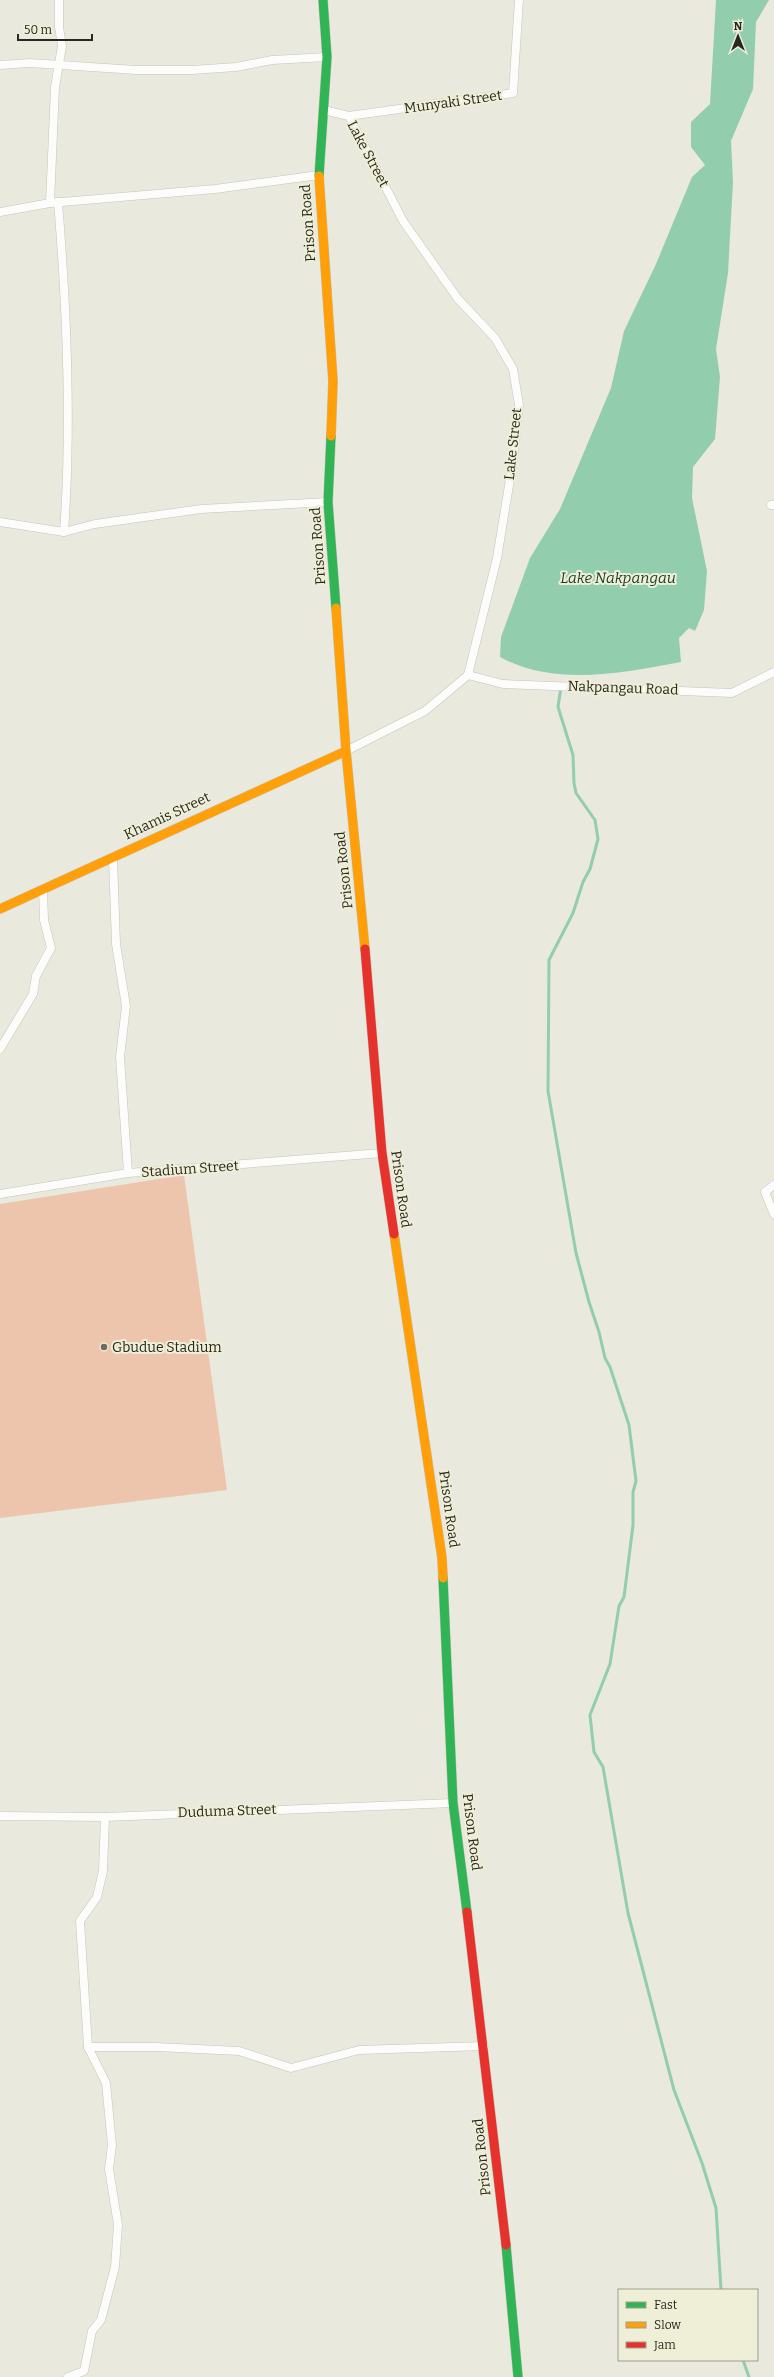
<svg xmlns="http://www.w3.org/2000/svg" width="774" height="2377" font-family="Bitter,serif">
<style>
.green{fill:#edc5ac}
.water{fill:#92ceae}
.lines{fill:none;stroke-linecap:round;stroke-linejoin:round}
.stream{stroke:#92ceae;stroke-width:3}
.street-casing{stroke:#c5c5bb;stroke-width:9}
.fast-casing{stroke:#c5c5bb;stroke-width:10}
.slow-casing{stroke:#c5c5bb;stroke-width:10}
.jam-casing{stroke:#c5c5bb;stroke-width:10}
.street{stroke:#fcfcfa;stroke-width:8}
.fast{stroke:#30b455;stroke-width:9}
.slow{stroke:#ff9f0a;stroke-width:9}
.jam{stroke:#e5322d;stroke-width:9}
.poi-dot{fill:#6c6c62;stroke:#efeed7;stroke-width:1.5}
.labels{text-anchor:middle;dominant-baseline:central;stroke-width:4;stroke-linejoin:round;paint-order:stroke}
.street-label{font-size:14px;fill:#292820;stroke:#efeed7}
.poi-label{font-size:14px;fill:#292820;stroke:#efeed7;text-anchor:start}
.water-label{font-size:15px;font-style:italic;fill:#193f2d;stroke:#efeed7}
</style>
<rect width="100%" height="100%" fill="#e9e9dd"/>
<polygon class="green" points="184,1175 227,1490 0,1518 0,1204"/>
<path class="water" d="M716,0H769L756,22L753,89L731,141L733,182L728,273L716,349L720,377L715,439L693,467L692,498L707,571L704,610L695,631L689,628L679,638L681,662C623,673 554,687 500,657L501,637L530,558L560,509L611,388L624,331L656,264L692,177L705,165L691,147V122L710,104Z"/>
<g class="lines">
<g class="stream">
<polyline points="561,687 558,707 573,755 574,783 576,793 595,820 598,839 590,869 583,882 573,913 549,960 548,1091 576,1253 589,1302 599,1332 605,1358 610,1367 629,1425 636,1481 633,1492 633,1525 624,1597 619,1606 610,1664 590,1715 594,1752 603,1767 628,1913 674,2090 702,2163 716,2208 721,2290"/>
<polyline points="743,2360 749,2377"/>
</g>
<g class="street-casing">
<g id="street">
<polyline points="0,65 30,63 136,70 192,70 236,67 272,60 327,57"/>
<polyline points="323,110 349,116 403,221 458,299 495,338 513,369 519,405 513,461 497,558 468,675 425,711 346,751"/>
<polyline points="349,116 513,93 519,0"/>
<path d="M58,202C67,311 72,422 64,532"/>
<polyline points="50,203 55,87 62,46 59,27 59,0"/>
<polyline points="0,212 50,203 215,189 319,175"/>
<polyline points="771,505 774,505"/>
<polyline points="0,522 64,532 95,524 201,509 328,502"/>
<polyline points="468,675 503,684 732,693 774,672"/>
<polyline points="113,858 116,944 126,1006 120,1057 128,1173"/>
<polyline points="0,1049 33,994 36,976 51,948 44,920 43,889"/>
<polyline points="774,1185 765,1192 774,1214"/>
<polyline points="0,1194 128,1173 382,1153"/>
<polyline points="0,1816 105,1817 453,1803"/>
<polyline points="88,2047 156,2047 239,2051 291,2068 359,2050 484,2046"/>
<polyline points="68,2377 84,2371 92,2331 101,2320 115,2267 118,2225 109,2169 112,2145 106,2083 88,2047 80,1921 97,1897 103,1871 105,1817"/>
</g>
</g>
<g class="fast-casing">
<g id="fast">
<polyline points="319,176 327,57 323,0"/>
<polyline points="331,436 328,502 336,608"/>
<polyline points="443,1578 453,1803 467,1912"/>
<polyline points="506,2245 518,2377"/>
</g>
</g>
<g class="slow-casing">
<g id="slow">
<polyline points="319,176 333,381 331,436"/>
<polyline points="336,608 346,751 365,949"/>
<polyline points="0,909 346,751"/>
<polyline points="394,1234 442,1558 443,1578"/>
</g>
</g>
<g class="jam-casing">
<g id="jam">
<polyline points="365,949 382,1153 394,1234"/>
<polyline points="467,1912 506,2245"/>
</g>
</g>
<use href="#street" class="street"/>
<use href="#fast" class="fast"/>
<use href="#slow" class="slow"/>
<use href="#jam" class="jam"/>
</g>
<circle class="poi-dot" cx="104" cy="1347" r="4"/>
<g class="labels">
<g class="street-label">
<text transform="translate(453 102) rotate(-8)">Munyaki Street</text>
<text transform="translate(368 154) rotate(62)">Lake Street</text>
<text transform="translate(308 223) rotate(-94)">Prison Road</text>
<text transform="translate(513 444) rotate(-84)">Lake Street</text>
<text transform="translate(318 546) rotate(-94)">Prison Road</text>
<text transform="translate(623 688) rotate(2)">Nakpangau Road</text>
<text transform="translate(167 816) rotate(-25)">Khamis Street</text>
<text transform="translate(344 870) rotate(-96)">Prison Road</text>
<text transform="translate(190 1169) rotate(-4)">Stadium Street</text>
<text transform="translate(401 1189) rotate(82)">Prison Road</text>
<text transform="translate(449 1509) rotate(82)">Prison Road</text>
<text transform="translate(227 1811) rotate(-2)">Duduma Street</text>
<text transform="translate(472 1832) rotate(83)">Prison Road</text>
<text transform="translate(482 2157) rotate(-96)">Prison Road</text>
</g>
<g class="poi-label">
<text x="112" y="1347">Gbudue Stadium</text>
</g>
<g class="water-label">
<text x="618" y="578">Lake Nakpangau</text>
</g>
</g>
<rect x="618" y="2289" width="140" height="72" fill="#efeed7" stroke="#a09f8e"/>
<rect x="626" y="2302" width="20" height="6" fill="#30b455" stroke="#a09f8e"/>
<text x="654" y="2309" font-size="12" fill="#292820">Fast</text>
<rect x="626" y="2322" width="20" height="6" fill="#ff9f0a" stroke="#a09f8e"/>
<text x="654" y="2329" font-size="12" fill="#292820">Slow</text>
<rect x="626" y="2342" width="20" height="6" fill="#e5322d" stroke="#a09f8e"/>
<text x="654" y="2349" font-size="12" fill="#292820">Jam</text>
<g transform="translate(738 36)" stroke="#efeed7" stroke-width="3" paint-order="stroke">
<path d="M0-3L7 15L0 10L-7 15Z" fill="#292820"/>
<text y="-6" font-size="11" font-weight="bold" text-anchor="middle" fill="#292820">N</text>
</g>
<path d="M18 34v6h74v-6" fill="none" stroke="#292820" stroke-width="2"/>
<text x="24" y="34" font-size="12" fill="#292820" stroke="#efeed7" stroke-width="3" paint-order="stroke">50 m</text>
</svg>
